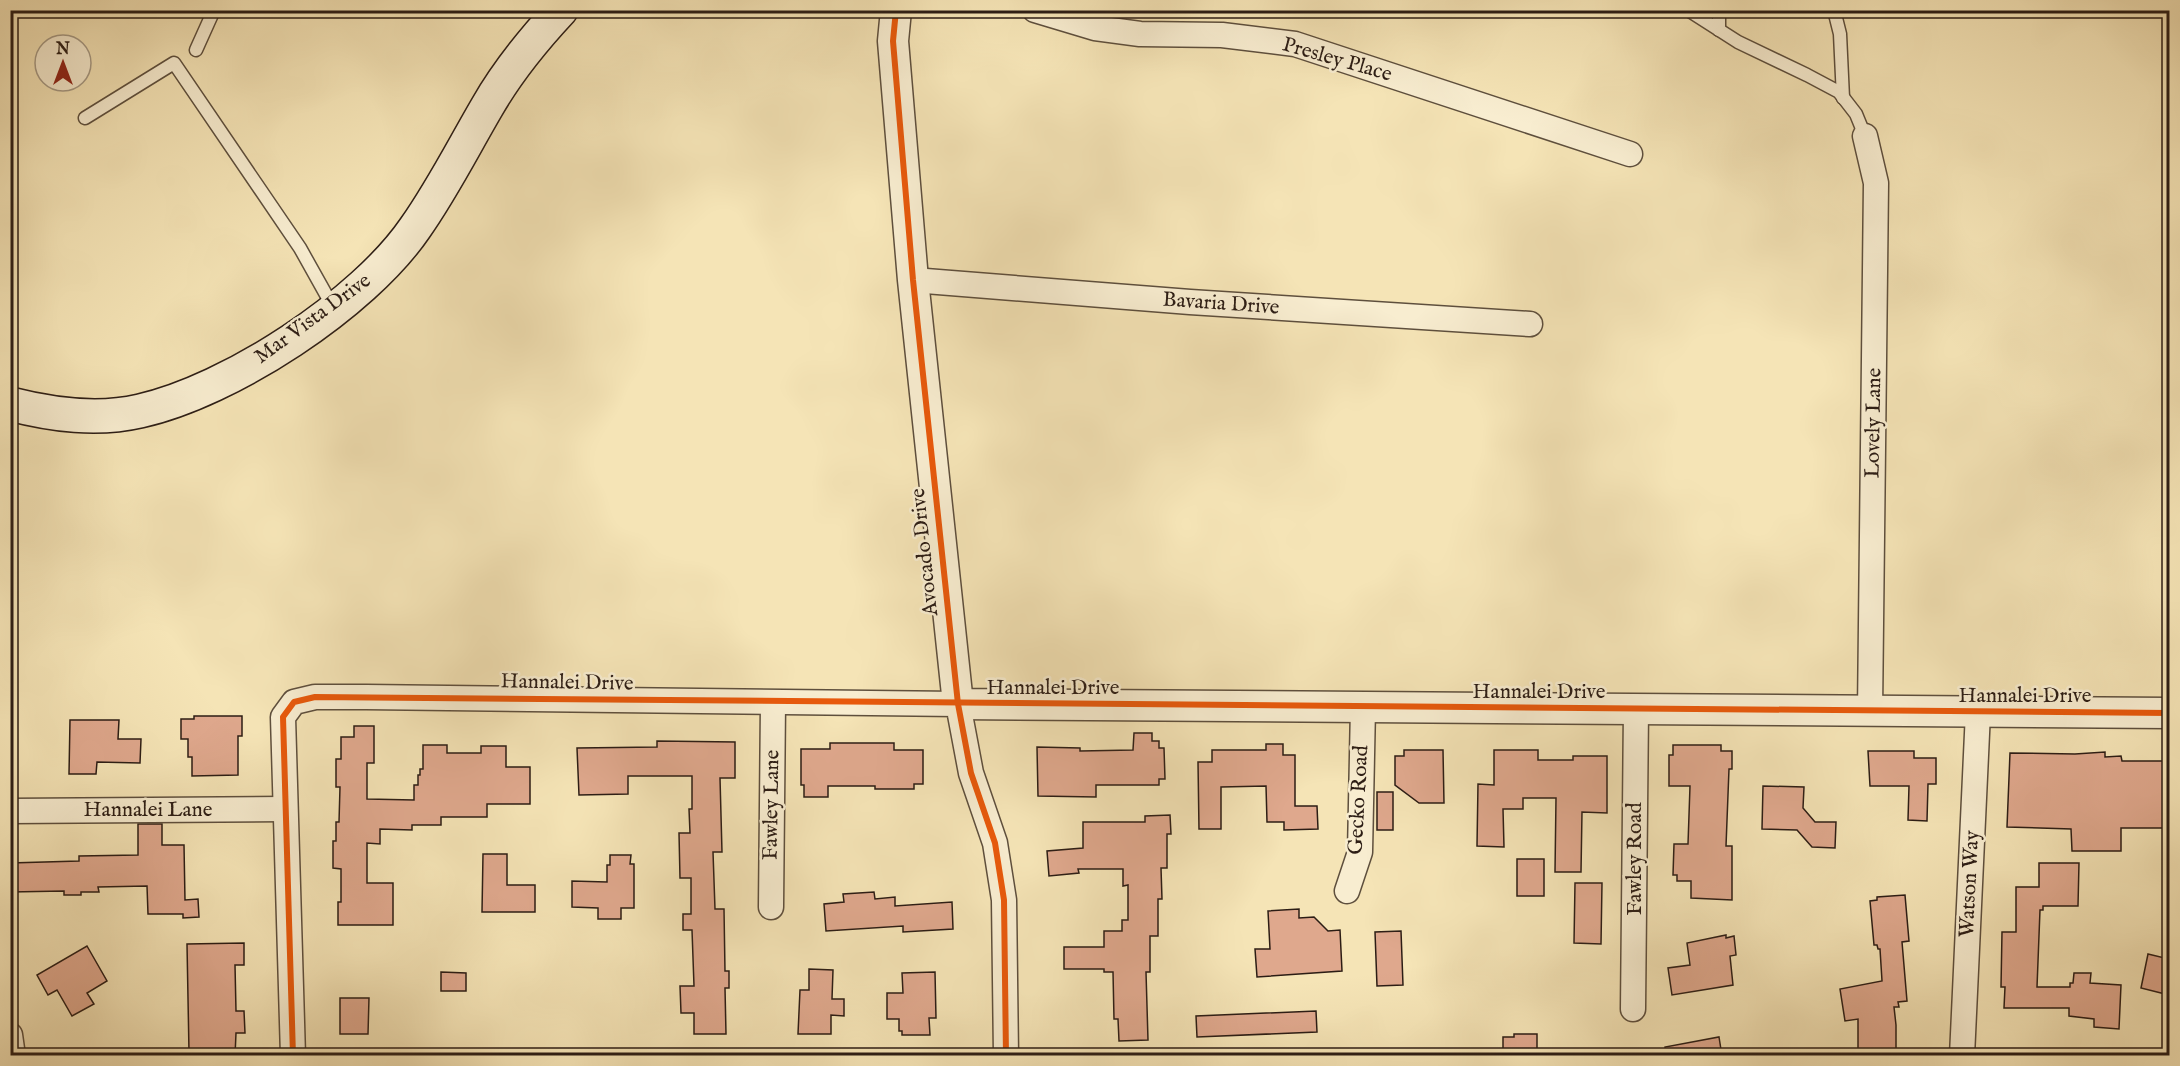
<svg xmlns="http://www.w3.org/2000/svg" width="2180" height="1066" font-family="'IM FELL English',serif">
<style>
.building{fill:#dfa88d;stroke:#2c1d15;stroke-width:1.5}
.lines{fill:none;stroke-linecap:round;stroke-linejoin:round}
.service-casing{stroke:#5e4f3d;stroke-width:15}
.minor-casing{stroke:#5e4f3d;stroke-width:27}
.tertiary-casing{stroke:#5e4f3d;stroke-width:33}
.secondary-casing{stroke:#2c1d15;stroke-width:36}
.service{stroke:#f8edd0;stroke-width:12}
.minor{stroke:#f8edd0;stroke-width:24}
.tertiary{stroke:#f8edd0;stroke-width:30}
.secondary{stroke:#f8edd0;stroke-width:33}
.cycleway-casing{stroke:#f8edd0;stroke-width:10}
.cycleway{stroke:#e8590c;stroke-width:6}
.labels{text-anchor:middle;dominant-baseline:central;stroke-width:5;stroke-linejoin:round;paint-order:stroke}
.street-label{font-size:21px;fill:#2c1d15;stroke:#f8edd0}
</style>
<rect width="100%" height="100%" fill="#f5e4b6"/>
<filter id="stains"><feTurbulence type="fractalNoise" baseFrequency=".00333" numOctaves="4"/><feColorMatrix values="0 0 0 0 .2 0 0 0 0 .09 0 0 0 0 .02 0 0 0 .5 -.17"/></filter>
<radialGradient id="worn" r=".72"><stop offset=".6" stop-color="#630" stop-opacity="0"/><stop offset="1" stop-color="#630" stop-opacity=".3"/></radialGradient>
<g class="building">
<polygon points="194,716 242,716 242,736 238,736 238,775 192,776 192,757 188,757 188,739 181,739 181,719 194,719"/>
<polygon points="70,720 119,720 118,739 141,739 140,763 97,762 96,774 69,774"/>
<polygon points="354,726 374,726 374,763 367,763 367,799 414,800 414,785 418,785 418,775 420,775 420,769 423,769 423,745 447,745 447,753 481,753 481,746 506,746 506,767 530,767 530,804 487,804 487,817 441,817 441,825 412,825 412,830 380,829 380,844 367,843 367,883 393,883 393,925 338,925 338,902 341,902 341,869 333,868 333,841 336,841 336,822 339,822 340,787 336,787 336,759 341,759 341,737 354,737"/>
<polygon points="1134,733 1152,733 1152,741 1159,741 1159,748 1164,748 1165,779 1159,779 1159,785 1096,785 1096,797 1038,796 1037,747 1080,748 1080,751 1133,750"/>
<polygon points="657,741 735,742 735,778 720,778 722,852 713,852 715,909 724,909 725,971 729,971 729,988 725,988 726,1034 694,1034 694,1013 681,1013 680,986 694,986 692,930 683,930 683,914 691,914 691,878 680,878 679,833 690,833 689,809 692,809 692,776 628,776 628,794 579,795 577,748 657,747"/>
<polygon points="830,743 894,743 894,750 923,750 923,784 914,784 914,789 875,789 875,786 828,786 828,797 804,797 804,785 801,785 801,749 830,749"/>
<polygon points="1266,744 1283,744 1283,755 1295,755 1295,806 1317,806 1318,829 1284,830 1284,822 1267,822 1266,786 1221,787 1221,829 1199,829 1198,762 1212,762 1212,750 1266,750"/>
<polygon points="1673,745 1721,745 1721,751 1732,751 1732,769 1729,769 1726,846 1732,846 1732,900 1691,898 1691,881 1677,881 1677,875 1673,875 1674,844 1688,844 1690,786 1669,786 1669,755 1673,755"/>
<polygon points="1404,750 1443,750 1444,803 1419,803 1395,785 1395,756 1404,756"/>
<polygon points="1494,750 1538,750 1538,760 1573,760 1573,756 1607,756 1607,813 1582,812 1581,872 1555,872 1556,798 1523,798 1523,809 1503,809 1504,847 1477,846 1478,784 1494,785"/>
<polygon points="1868,751 1914,751 1914,758 1936,758 1936,784 1928,784 1927,821 1908,820 1909,786 1870,786"/>
<polygon points="2105,752 2105,757 2121,756 2122,761 2169,761 2169,828 2121,828 2121,851 2072,851 2071,829 2007,827 2010,753 2075,754"/>
<polygon points="1763,786 1804,787 1803,808 1815,822 1836,822 1835,848 1812,847 1797,830 1762,829"/>
<rect x="1377" y="792" width="16" height="38"/>
<polygon points="1170,815 1171,834 1167,834 1167,868 1161,868 1162,899 1158,899 1158,936 1150,936 1150,972 1146,972 1148,1040 1119,1041 1118,1019 1114,1019 1113,972 1104,972 1104,969 1064,969 1064,947 1104,947 1104,931 1122,931 1122,920 1128,920 1128,885 1123,886 1123,869 1078,869 1079,873 1049,876 1047,851 1083,848 1083,822 1145,822 1145,816"/>
<polygon points="138,824 162,824 162,845 184,845 185,900 198,899 199,917 183,918 183,914 148,914 147,886 98,887 99,892 81,892 81,895 64,895 64,891 10,892 10,863 79,861 79,856 138,855"/>
<polygon points="483,854 507,854 507,885 535,885 535,912 482,912"/>
<polygon points="610,855 631,855 630,864 634,864 634,908 621,908 621,919 598,919 598,908 572,907 572,881 607,882 607,865 610,865"/>
<rect x="1517" y="859" width="27" height="37"/>
<polygon points="2039,863 2079,863 2078,906 2043,906 2043,910 2040,910 2037,987 2070,987 2070,983 2073,983 2074,973 2091,973 2090,983 2121,985 2119,1029 2094,1027 2094,1019 2069,1016 2069,1008 2004,1008 2005,987 2001,987 2002,932 2016,932 2016,887 2039,887"/>
<polygon points="1575,883 1602,883 1601,944 1574,943"/>
<polygon points="874,892 875,899 895,897 895,906 952,902 953,929 903,932 903,926 826,931 824,904 844,902 843,894"/>
<polygon points="1905,895 1909,941 1902,942 1907,1001 1898,1002 1899,1007 1894,1007 1896,1025 1896,1056 1858,1056 1858,1019 1845,1021 1840,989 1882,981 1880,949 1878,949 1877,945 1874,945 1870,901 1877,900 1877,897"/>
<polygon points="1299,909 1299,918 1314,917 1328,931 1340,930 1342,971 1257,977 1255,949 1270,949 1268,911"/>
<polygon points="1401,931 1403,985 1377,986 1375,932"/>
<polygon points="1726,935 1726,938 1734,936 1736,955 1730,956 1733,985 1672,995 1668,968 1690,965 1687,943"/>
<polygon points="244,943 244,965 235,965 236,1011 244,1011 245,1033 236,1033 235,1056 211,1056 211,1052 189,1052 187,944"/>
<polygon points="87,946 107,981 87,993 94,1004 72,1016 57,990 48,995 37,975"/>
<polygon points="2148,954 2169,959 2169,995 2141,988"/>
<polygon points="809,969 833,970 832,999 844,999 844,1016 831,1015 831,1034 798,1034 800,990 809,990"/>
<polygon points="441,972 466,973 466,991 441,991"/>
<polygon points="935,972 936,1018 929,1018 930,1035 902,1035 902,1031 899,1031 899,1019 887,1019 887,993 903,993 902,973"/>
<polygon points="340,998 369,998 368,1034 340,1034"/>
<polygon points="1316,1011 1317,1032 1197,1037 1196,1016"/>
<polygon points="1514,1034 1537,1034 1537,1056 1503,1056 1503,1037 1514,1037"/>
<polygon points="1719,1037 1722,1056 1666,1056 1665,1047"/>
</g>
<g class="lines">
<g class="service-casing">
<g id="service">
<polyline points="1688,10 1738,42 1807,75 1839,92 1856,114 1865,136"/>
<polyline points="1719,10 1719,30"/>
<polyline points="1834,10 1840,34 1843,98"/>
<polyline points="196,50 214,10"/>
<polyline points="85,118 174,63 300,248 333,307"/>
</g>
</g>
<g class="minor-casing">
<g id="minor">
<polyline points="1035,10 1095,28 1140,34 1222,35 1295,44 1630,154"/>
<polyline points="1865,136 1876,183 1870,712"/>
<polyline points="913,280 1190,302 1530,324"/>
<polyline points="10,811 285,809"/>
<polyline points="1347,891 1360,852 1363,707"/>
<polyline points="771,907 773,703"/>
<polyline points="1633,1009 1636,709"/>
<polyline points="10,1035 13,1056"/>
<polyline points="293,1056 283,717 294,702 315,697 366,697 958,704 971,773 995,843 1004,900 1006,1056"/>
<polyline points="1962,1056 1978,712"/>
</g>
</g>
<g class="tertiary-casing">
<polyline id="tertiary" points="896,10 893,41 913,280 958,704 2170,713"/>
</g>
<g class="secondary-casing">
<path id="secondary" d="M10,404C53,415 97,421 140,411C230,391 363,304 415,228C442,190 463,148 487,107C507,72 533,40 561,10"/>
</g>
<use href="#service" class="service"/>
<use href="#minor" class="minor"/>
<use href="#tertiary" class="tertiary"/>
<use href="#secondary" class="secondary"/>
<g class="cycleway-casing">
<g id="cycleway">
<polyline points="896,10 893,41 913,280 958,704 971,773 995,843 1004,900 1006,1056"/>
<polyline points="293,1056 283,717 294,702 315,697 2170,713"/>
</g>
</g>
<use href="#cycleway" class="cycleway"/>
</g>
<g class="labels">
<g class="street-label">
<text transform="translate(1337 60) rotate(16)">Presley Place</text>
<text transform="translate(1221 304) rotate(4)">Bavaria Drive</text>
<text transform="translate(313 319) rotate(-36)">Mar Vista Drive</text>
<text transform="translate(1874 423) rotate(-89)">Lovely Lane</text>
<text transform="translate(925 552) rotate(-96)">Avocado Drive</text>
<text transform="translate(567 683) rotate(1)">Hannalei Drive</text>
<text x="1053" y="688">Hannalei Drive</text>
<text x="1539" y="692">Hannalei Drive</text>
<text x="2025" y="696">Hannalei Drive</text>
<text transform="translate(1359 800) rotate(-87)">Gecko Road</text>
<text transform="translate(772 805) rotate(-89)">Fawley Lane</text>
<text x="148" y="810">Hannalei Lane</text>
<text transform="translate(1635 859) rotate(-90)">Fawley Road</text>
<text transform="translate(1970 884) rotate(-87)">Watson Way</text>
</g>
</g>
<rect width="2180" height="1066" fill="none" stroke="#f5e4b6" stroke-width="36"/>
<rect x="12" y="12" width="2156" height="1042" fill="none" stroke="#2c1d15" stroke-width="3"/>
<rect x="18" y="18" width="2144" height="1030" fill="none" stroke="#2c1d15" stroke-width="1.5"/>
<g transform="translate(63 63)"><circle r="28" fill="#f8edd0" stroke="#a69a85" stroke-width="1.5"/>
<path d="M0-4.5L10 22L0 15L-10 22Z" fill="#8f2418"/>
<text y="-9" font-size="16" font-weight="bold" text-anchor="middle" fill="#2c1d15">N</text>
</g>
<rect width="100%" height="100%" filter="url(#stains)"/>
<rect width="100%" height="100%" fill="url(#worn)"/>
</svg>
